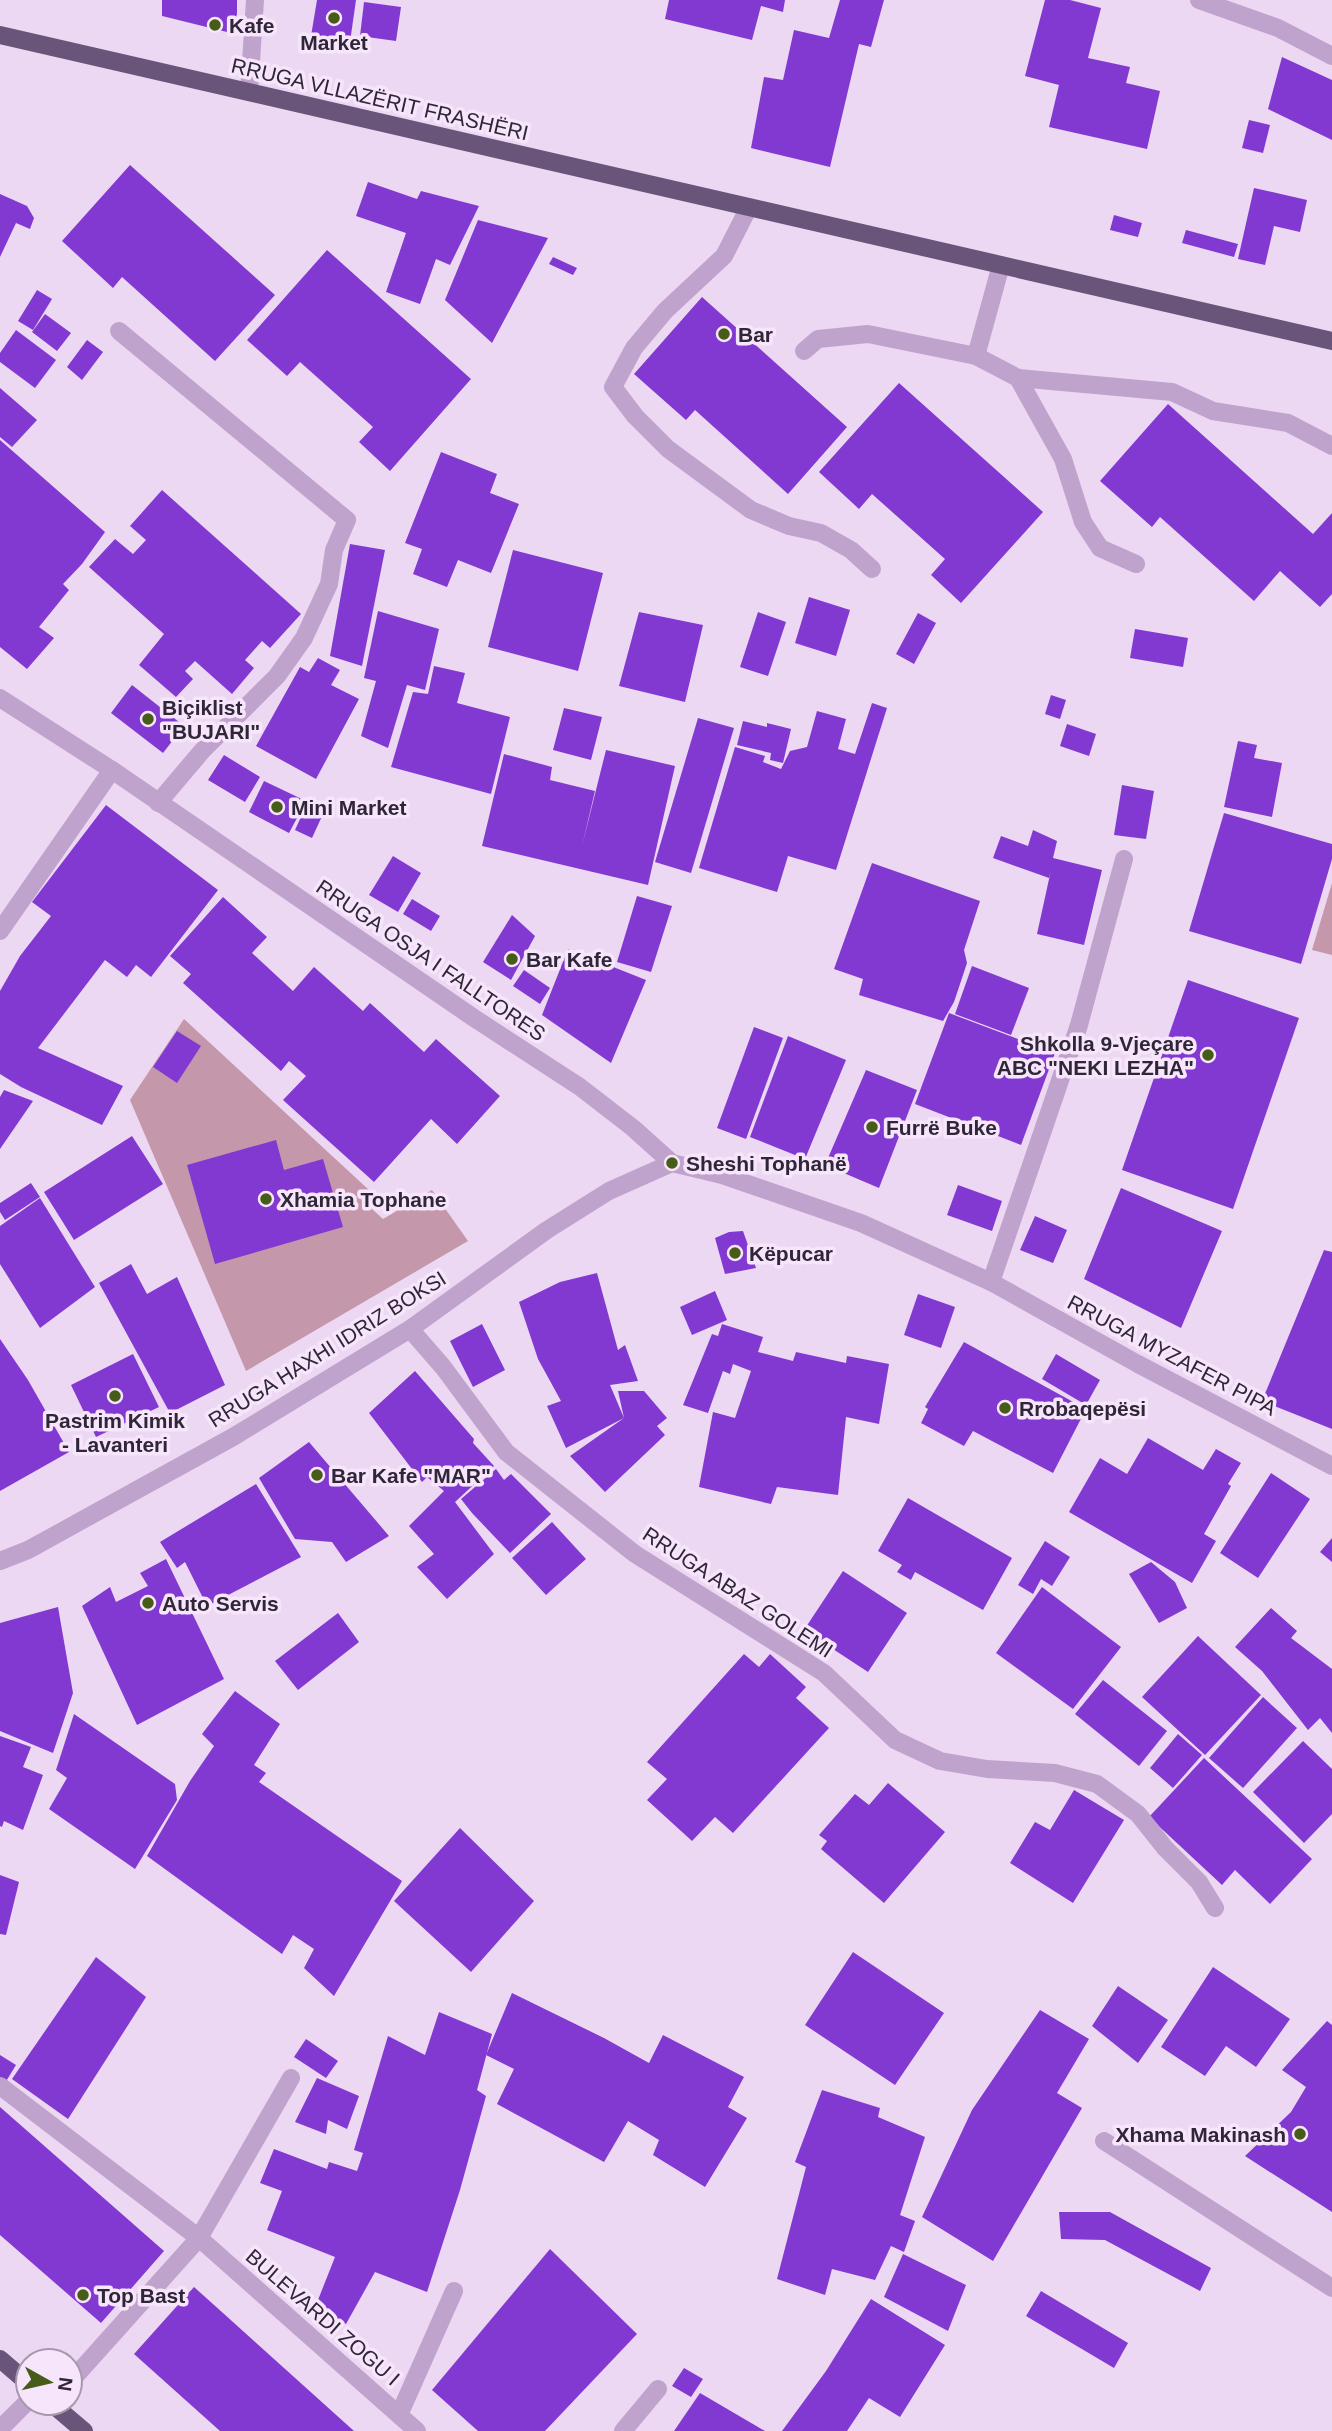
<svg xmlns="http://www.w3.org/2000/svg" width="1332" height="2431" font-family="Helvetica,sans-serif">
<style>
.green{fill:#c497aa}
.building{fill:#8239d1}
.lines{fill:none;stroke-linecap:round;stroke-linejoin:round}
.minor{stroke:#c0a3cc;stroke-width:18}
.major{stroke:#6a557a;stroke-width:18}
.poi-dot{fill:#475c18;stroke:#f6e5fb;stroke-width:2.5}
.labels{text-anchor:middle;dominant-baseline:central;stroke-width:7;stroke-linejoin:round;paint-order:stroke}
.poi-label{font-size:21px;font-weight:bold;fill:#2f2637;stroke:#f6e5fb;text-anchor:start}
.street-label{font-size:21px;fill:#2f2637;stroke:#f6e5fb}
</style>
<rect width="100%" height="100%" fill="#edd8f3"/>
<g class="green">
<polygon points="1332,883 1332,955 1312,950"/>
<polygon points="184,1019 369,1190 361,1199 383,1219 432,1190 468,1241 246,1371 130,1100"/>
</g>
<g class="building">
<polygon points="162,0 237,0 237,14 231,33 162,16"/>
<polygon points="317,0 356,0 350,42 311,36"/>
<polygon points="669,0 785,0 783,12 761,6 752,40 665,19"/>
<polygon points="840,0 884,0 871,47 859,44 830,167 751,148 764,77 783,80 794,30 829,38"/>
<polygon points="1045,0 1070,0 1101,8 1088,58 1130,67 1126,83 1160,91 1147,149 1049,127 1059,85 1025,76"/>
<polygon points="364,2 401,7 396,41 360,36"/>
<polygon points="1282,57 1332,80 1332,140 1268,109"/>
<polygon points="1249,120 1270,125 1263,153 1242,148"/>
<polygon points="130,165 275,295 215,361 122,277 113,288 62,241"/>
<polygon points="368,182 417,199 421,191 479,206 450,265 436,259 420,304 386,292 406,233 356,216"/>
<polygon points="1254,188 1307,200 1300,232 1274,226 1265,265 1238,259"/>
<polygon points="0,194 27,206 34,218 30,229 16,223 0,257"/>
<polygon points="1114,215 1142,223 1138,237 1110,230"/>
<polygon points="478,220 548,238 492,343 445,300"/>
<polygon points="1186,230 1238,244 1234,257 1182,243"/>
<polygon points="327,250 471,379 390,471 359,442 373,427 300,362 287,376 247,340"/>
<polygon points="553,257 577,268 573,275 549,264"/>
<polygon points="37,290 52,299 33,330 18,321"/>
<polygon points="702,297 847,427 788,494 695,410 686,420 634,374"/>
<polygon points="45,314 71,333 57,351 32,332"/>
<polygon points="16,330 56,360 35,388 0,362 0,353"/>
<polygon points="87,340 103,352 82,380 67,367"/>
<polygon points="899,383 1043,512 961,603 931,575 945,559 872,494 859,509 819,472"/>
<polygon points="0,388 37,420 12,447 0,437"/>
<polygon points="1168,404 1313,534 1332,513 1332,594 1320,607 1280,571 1254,601 1160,517 1152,527 1100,481"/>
<polygon points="0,440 105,532 82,564 63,584 69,590 39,627 54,638 27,669 0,647"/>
<polygon points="441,452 497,474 490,493 519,504 491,573 458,560 447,587 413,574 422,549 405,543"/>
<polygon points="162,490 301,614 270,648 262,641 245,660 254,668 232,694 195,661 185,671 193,679 176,697 139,665 164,634 89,567 115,539 133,554 146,540 130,526"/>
<polygon points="350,544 385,550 362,666 330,656"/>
<polygon points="513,550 603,573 578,671 488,647"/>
<polygon points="809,597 850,610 836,656 795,643"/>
<polygon points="378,611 439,629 425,690 407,685 388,748 361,736 376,681 364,678"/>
<polygon points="639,612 703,625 685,702 619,686"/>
<polygon points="758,612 786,622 768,676 740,667"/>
<polygon points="918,613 936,623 914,664 896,654"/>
<polygon points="1135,629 1188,638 1183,667 1130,658"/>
<polygon points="318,658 340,670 331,685 359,699 316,779 256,746 300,667 309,672"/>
<polygon points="434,666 465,673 457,703 510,717 491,794 391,767 413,692 428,694"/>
<polygon points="132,685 184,726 163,753 111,713"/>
<polygon points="1051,695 1066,700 1060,719 1045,714"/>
<polygon points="872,703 887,708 836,870 788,856 777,892 699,868 735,747 765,756 763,762 781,769 790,751 807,747 817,711 846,719 838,749 855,754"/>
<polygon points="564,708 602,717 591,760 553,750"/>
<polygon points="698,718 734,728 691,873 655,862"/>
<polygon points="743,721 767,727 767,723 791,729 783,763 770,760 771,753 737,745"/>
<polygon points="1067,724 1096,734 1089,756 1060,746"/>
<polygon points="1238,741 1257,745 1254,758 1282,763 1272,817 1224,807"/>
<polygon points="606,750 675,766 648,885 482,846 504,754 552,767 550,780 595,791 582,846"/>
<polygon points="224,755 260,777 245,802 208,780"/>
<polygon points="264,781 306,801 289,833 249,812"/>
<polygon points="1122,785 1154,791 1146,839 1114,835"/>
<polygon points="106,805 218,890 151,977 136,965 127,977 105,960 38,1048 123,1086 102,1125 21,1087 0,1074 0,991 20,956 51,916 32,902"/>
<polygon points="306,806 323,814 312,838 295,830"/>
<polygon points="1224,813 1332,844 1332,859 1301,964 1189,931"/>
<polygon points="1033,830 1057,841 1053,858 1102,870 1084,945 1037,934 1051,870 1049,878 993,858 1001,836 1028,846"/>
<polygon points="393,856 421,873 398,912 369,895"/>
<polygon points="872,863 980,901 964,950 967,963 954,1002 943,1021 859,995 863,979 834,969"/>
<polygon points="637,896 672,906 651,972 617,962"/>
<polygon points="223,897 267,937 252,953 293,991 314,967 363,1011 370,1003 424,1052 436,1039 500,1096 457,1144 431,1119 374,1182 283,1100 306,1076 289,1061 281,1071 183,983 191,974 170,956"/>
<polygon points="412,899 440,916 431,931 403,914"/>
<polygon points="512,915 535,936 511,980 483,962"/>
<polygon points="568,949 646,980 611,1063 542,1015"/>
<polygon points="972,966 1029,988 1011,1035 955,1014"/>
<polygon points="524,970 550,988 540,1004 513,986"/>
<polygon points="1188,980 1299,1018 1233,1209 1122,1170"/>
<polygon points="949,1013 1055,1053 1021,1145 915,1104"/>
<polygon points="754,1027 783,1038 746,1139 717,1128"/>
<polygon points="177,1031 201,1046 177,1083 153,1067"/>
<polygon points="788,1036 846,1060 805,1159 750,1137"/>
<polygon points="866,1070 917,1090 879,1188 825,1165"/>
<polygon points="4,1090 33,1101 0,1149 0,1097"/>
<polygon points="132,1136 163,1184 74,1240 44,1192"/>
<polygon points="276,1140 284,1170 323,1159 343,1227 215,1264 187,1165"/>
<polygon points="31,1183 40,1197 5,1220 0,1212 0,1203"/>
<polygon points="958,1185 1002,1201 992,1231 947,1215"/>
<polygon points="1121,1188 1222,1231 1181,1328 1084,1279"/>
<polygon points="40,1198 95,1287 40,1328 0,1264 0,1226"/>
<polygon points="1035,1216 1067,1230 1053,1263 1020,1250"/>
<polygon points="743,1231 756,1268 725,1274 715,1238 729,1232"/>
<polygon points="1324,1250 1332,1252 1332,1429 1262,1401"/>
<polygon points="131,1264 147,1294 177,1277 225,1385 170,1413 99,1283"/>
<polygon points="597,1273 618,1350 625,1345 638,1381 610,1385 624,1418 618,1391 644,1391 667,1418 657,1426 665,1435 605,1492 570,1456 624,1418 566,1448 547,1406 561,1401 538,1359 519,1302 560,1282"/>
<polygon points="715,1291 727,1320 692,1335 680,1307"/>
<polygon points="918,1294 955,1307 941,1348 904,1335"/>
<polygon points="482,1324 505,1370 473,1387 450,1341"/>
<polygon points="722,1324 763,1337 758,1352 793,1361 796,1352 846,1363 847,1356 889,1364 879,1424 846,1417 838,1495 777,1487 771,1504 699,1487 713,1412 735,1418 751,1371 733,1364 730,1374 723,1371 708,1413 683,1405 712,1334 718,1336"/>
<polygon points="0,1339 28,1380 69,1452 0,1491"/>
<polygon points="964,1342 1086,1409 1053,1473 973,1431 964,1446 921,1423 928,1409 925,1407"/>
<polygon points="133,1354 159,1407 96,1437 71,1385"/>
<polygon points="1056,1354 1100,1380 1086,1405 1042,1379"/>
<polygon points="415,1371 474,1439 473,1443 494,1466 455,1502 494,1554 447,1599 417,1567 434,1554 409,1526 444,1491 427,1477 422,1482 369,1413"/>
<polygon points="1148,1438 1203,1470 1216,1449 1241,1463 1228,1484 1231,1486 1204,1534 1216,1541 1192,1583 1069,1512 1100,1458 1127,1474"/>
<polygon points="309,1442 389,1536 346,1562 332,1542 295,1539 259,1478"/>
<polygon points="496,1469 504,1480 511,1474 551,1514 510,1553 472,1513 461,1499"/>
<polygon points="1271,1473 1310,1499 1258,1578 1220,1553"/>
<polygon points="256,1484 301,1557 207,1606 185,1562 177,1568 160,1542"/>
<polygon points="908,1498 1012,1558 983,1610 915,1572 911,1580 897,1572 902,1565 878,1551"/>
<polygon points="552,1522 586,1559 546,1595 512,1558"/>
<polygon points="1332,1538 1332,1562 1320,1552"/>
<polygon points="1045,1541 1070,1557 1052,1586 1041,1579 1033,1594 1018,1585"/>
<polygon points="166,1559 224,1679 137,1725 82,1606 110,1587 116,1602 148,1586 140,1573"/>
<polygon points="1151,1562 1175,1582 1187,1608 1159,1623 1129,1574"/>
<polygon points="843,1571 907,1613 868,1672 804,1630"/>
<polygon points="1042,1587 1121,1647 1073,1709 996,1653"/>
<polygon points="58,1607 73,1693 53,1753 0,1731 0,1623"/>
<polygon points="1271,1608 1297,1631 1291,1638 1332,1669 1332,1733 1320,1718 1308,1730 1262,1671 1235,1647"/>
<polygon points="338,1613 359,1642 298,1690 275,1661"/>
<polygon points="1198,1636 1261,1695 1205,1755 1142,1697"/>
<polygon points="744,1654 759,1667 770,1654 806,1687 796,1698 829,1728 733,1833 715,1817 692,1841 647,1800 667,1779 647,1762"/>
<polygon points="1103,1680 1167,1731 1139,1766 1075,1714"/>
<polygon points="235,1691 280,1724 254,1765 266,1773 259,1782 402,1881 334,1996 304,1968 314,1949 293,1935 282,1954 147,1856 190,1781 214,1746 202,1734"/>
<polygon points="1263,1697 1297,1728 1243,1788 1209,1758"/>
<polygon points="74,1714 175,1784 177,1800 135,1869 49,1809 67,1778 56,1770"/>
<polygon points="1178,1734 1202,1755 1173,1788 1150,1768"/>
<polygon points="0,1736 31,1747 23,1767 43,1775 23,1830 4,1821 2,1827 0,1826"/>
<polygon points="1303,1741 1332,1769 1332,1814 1304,1843 1253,1792"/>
<polygon points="1204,1758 1312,1859 1270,1904 1235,1870 1222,1885 1149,1817"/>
<polygon points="888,1783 945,1832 884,1903 821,1849 827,1841 819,1835 855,1794 869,1805"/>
<polygon points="1074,1790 1124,1820 1073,1903 1010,1863 1035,1822 1050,1830"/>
<polygon points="460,1828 534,1901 471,1972 394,1901"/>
<polygon points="0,1875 19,1882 6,1935 0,1934"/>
<polygon points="853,1952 944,2013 895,2085 805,2025"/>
<polygon points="96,1957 146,1997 68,2119 12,2079"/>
<polygon points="1213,1967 1290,2019 1256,2067 1226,2046 1205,2076 1161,2047"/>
<polygon points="1118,1986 1168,2020 1138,2063 1092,2026"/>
<polygon points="512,1993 604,2038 649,2063 663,2035 744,2077 728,2107 747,2118 705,2187 653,2155 659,2140 628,2121 604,2162 497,2104 514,2069 486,2055"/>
<polygon points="1040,2010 1089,2039 1057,2093 1082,2108 993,2261 922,2217 972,2110"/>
<polygon points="439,2012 492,2034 477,2090 486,2096 460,2190 427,2292 375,2272 346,2324 314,2310 335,2257 267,2230 282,2191 260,2183 274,2149 327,2169 329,2162 357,2171 363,2153 354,2150 388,2036 425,2055"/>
<polygon points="1327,2021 1332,2025 1332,2212 1245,2156 1291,2112 1306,2087 1282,2070"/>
<polygon points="306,2039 338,2061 326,2078 294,2057"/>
<polygon points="0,2055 16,2065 5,2083 0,2078"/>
<polygon points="317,2078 359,2096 347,2129 328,2120 326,2134 295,2122"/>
<polygon points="822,2090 880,2108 878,2117 925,2137 900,2215 915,2221 904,2252 891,2246 875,2280 832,2269 825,2295 777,2279 806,2167 795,2162"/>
<polygon points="0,2107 164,2251 101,2323 0,2235"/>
<polygon points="1059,2212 1110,2212 1211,2268 1200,2291 1105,2240 1061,2239"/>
<polygon points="550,2249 637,2334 545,2431 478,2431 432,2390"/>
<polygon points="903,2254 966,2285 948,2331 884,2297"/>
<polygon points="194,2287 223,2313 354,2431 220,2431 134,2354"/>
<polygon points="1041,2291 1128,2343 1114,2368 1026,2316"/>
<polygon points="871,2299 945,2345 900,2417 869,2398 847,2431 782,2431 826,2371"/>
<polygon points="684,2368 703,2379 691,2397 672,2386"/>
<polygon points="700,2393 765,2431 674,2431"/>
</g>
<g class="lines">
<g class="minor">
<polyline points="1199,0 1278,28 1332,56"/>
<polyline points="249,92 255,0"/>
<polyline points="749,207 724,256 665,311 634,348 613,387 635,416 668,449 751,510 789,526 821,533 851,550 872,569"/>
<polyline points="119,331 347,520 334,550 329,584 304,638 277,676 202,751 158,803"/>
<polyline points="804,351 818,339 868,334 976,356 1018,378 1172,392 1213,411 1288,423 1332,446"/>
<polyline points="976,356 1001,265"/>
<polyline points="1018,378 1063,459 1083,522 1100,548 1136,564"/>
<polyline points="0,698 112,770 474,1018 580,1087 633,1128 672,1163 722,1175 861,1223 991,1282 1138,1364 1332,1466"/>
<polyline points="0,931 112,770"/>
<polyline points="991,1282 1079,1025 1124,859"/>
<polyline points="410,1329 443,1367 506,1452 635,1554 824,1673 895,1740 940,1761 987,1769 1055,1773 1097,1784 1138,1814 1165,1848 1199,1882 1215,1908"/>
<polyline points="0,1561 28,1550 233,1437 410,1329 547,1230 609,1191 672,1163"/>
<polyline points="0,2086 199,2238 417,2431"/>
<polyline points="1104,2141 1332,2288"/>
<polyline points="70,2382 199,2238 291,2078"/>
<polyline points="399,2415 454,2291"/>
<polyline points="0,2429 28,2401"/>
<polyline points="623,2431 658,2389"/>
</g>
<g class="major">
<polyline points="0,35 1332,341"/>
<polyline points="0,2359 28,2383"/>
<polyline points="51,2403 84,2431"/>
</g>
</g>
<g class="poi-dot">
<circle cx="334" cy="18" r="7"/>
<circle cx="215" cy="25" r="7"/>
<circle cx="724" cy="334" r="7"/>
<circle cx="148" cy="719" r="7"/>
<circle cx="277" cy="807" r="7"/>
<circle cx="512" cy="959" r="7"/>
<circle cx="1208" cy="1055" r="7"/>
<circle cx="872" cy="1127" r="7"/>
<circle cx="672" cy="1163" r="7"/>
<circle cx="266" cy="1199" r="7"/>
<circle cx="735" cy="1253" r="7"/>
<circle cx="115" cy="1396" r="7"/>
<circle cx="1005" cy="1408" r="7"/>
<circle cx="317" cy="1475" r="7"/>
<circle cx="148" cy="1603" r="7"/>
<circle cx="1300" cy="2134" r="7"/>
<circle cx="83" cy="2295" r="7"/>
</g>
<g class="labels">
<g class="poi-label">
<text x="229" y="25">Kafe</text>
<text x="334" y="42" text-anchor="middle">Market</text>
<text x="738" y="334">Bar</text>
<text x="162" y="707">Biçiklist<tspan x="162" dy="24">"BUJARI"</tspan></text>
<text x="291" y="807">Mini Market</text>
<text x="526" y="959">Bar Kafe</text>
<text x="1194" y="1043" text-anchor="end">Shkolla 9-Vjeçare<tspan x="1194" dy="24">ABC "NEKI LEZHA"</tspan></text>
<text x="886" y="1127">Furrë Buke</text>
<text x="686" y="1163">Sheshi Tophanë</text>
<text x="280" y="1199">Xhamia Tophane</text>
<text x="749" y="1253">Këpucar</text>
<text x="1019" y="1408">Rrobaqepësi</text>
<text x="115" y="1420" text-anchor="middle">Pastrim Kimik<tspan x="115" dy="24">- Lavanteri</tspan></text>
<text x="331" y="1475">Bar Kafe "MAR"</text>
<text x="162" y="1603">Auto Servis</text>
<text x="1286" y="2134" text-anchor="end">Xhama Makinash</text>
<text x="97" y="2295">Top Bast</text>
</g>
<g class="street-label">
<text transform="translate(380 99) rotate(13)">RRUGA VLLAZËRIT FRASHËRI</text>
<text transform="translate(431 960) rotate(34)">RRUGA OSJA I FALLTORES</text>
<text transform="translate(327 1349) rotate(-32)">RRUGA HAXHI IDRIZ BOKSI</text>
<text transform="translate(1172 1355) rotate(28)">RRUGA MYZAFER PIPA</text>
<text transform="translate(738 1592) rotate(33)">RRUGA ABAZ GOLEMI</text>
<text transform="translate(323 2317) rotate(41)">BULEVARDI ZOGU I</text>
</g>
</g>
<g transform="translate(49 2382) rotate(98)"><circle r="33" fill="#f6e5fb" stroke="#a699ad" stroke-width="2"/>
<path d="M0-5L12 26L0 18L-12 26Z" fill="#475c18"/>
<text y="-10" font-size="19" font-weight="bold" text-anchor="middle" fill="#2f2637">N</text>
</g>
</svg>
